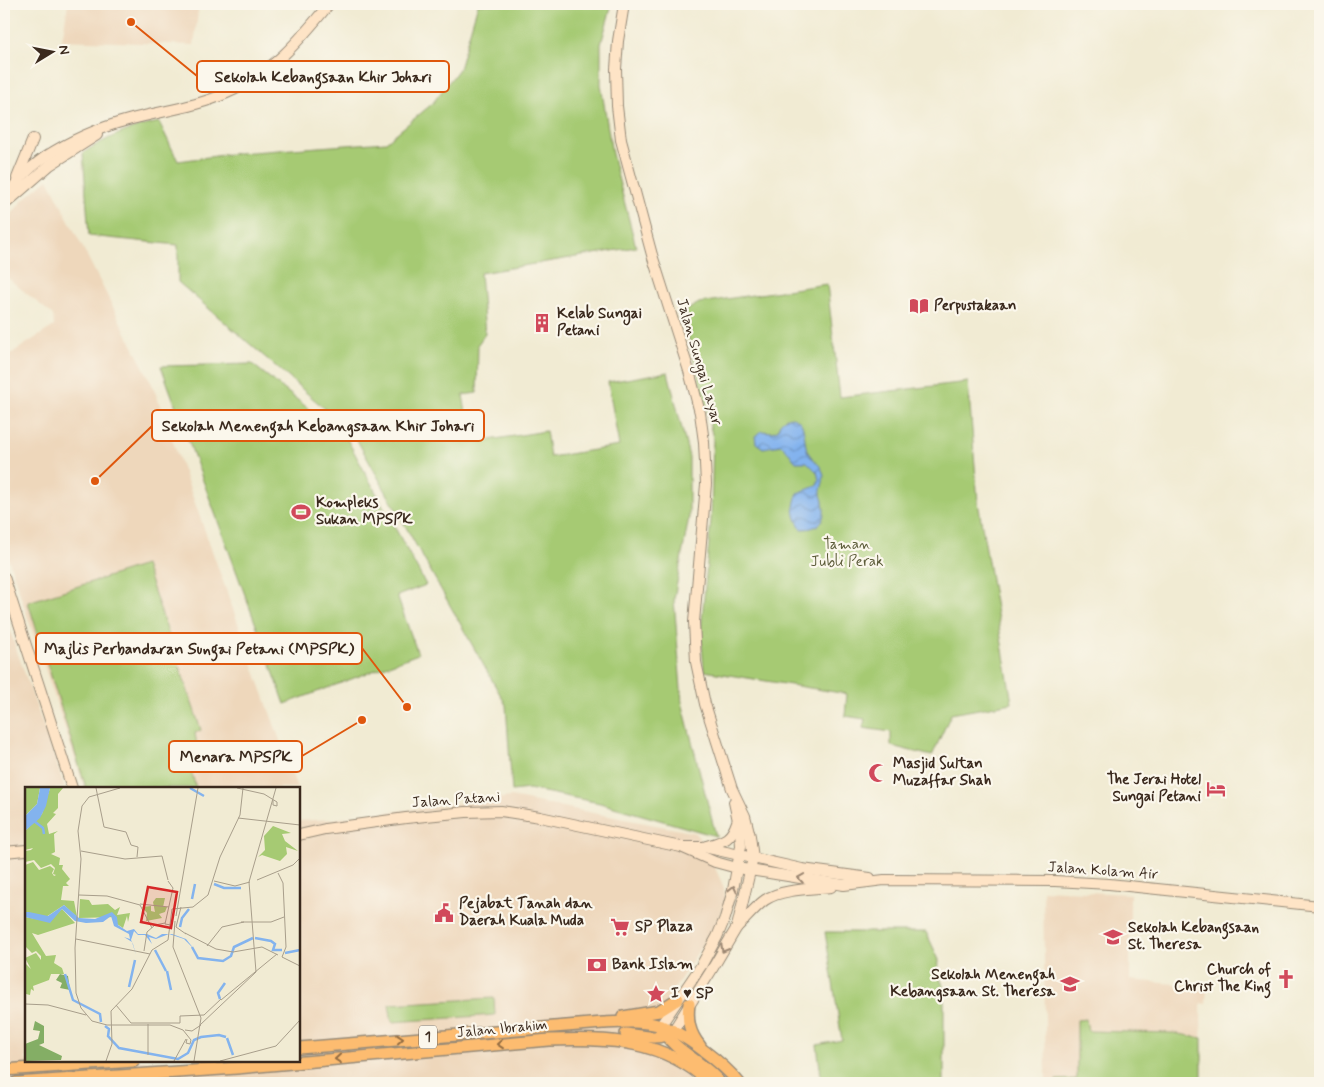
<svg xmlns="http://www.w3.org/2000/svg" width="1324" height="1087" font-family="Mynerve,sans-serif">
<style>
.built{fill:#eed7bb}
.green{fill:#a6ca73;stroke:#707a48}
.water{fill:url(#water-waves);stroke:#5f6e86}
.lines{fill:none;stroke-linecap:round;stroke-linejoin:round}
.secondary-casing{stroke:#968a78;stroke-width:12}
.primary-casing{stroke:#968a78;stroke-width:14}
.secondary{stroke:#fee4c6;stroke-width:10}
.primary{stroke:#fdbc70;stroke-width:11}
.oneway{stroke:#9c8772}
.oneway2{stroke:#926c43}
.labels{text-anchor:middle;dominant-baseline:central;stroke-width:4.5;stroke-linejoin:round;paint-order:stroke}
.shield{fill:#fbf7ec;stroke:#75685c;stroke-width:1}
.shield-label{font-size:14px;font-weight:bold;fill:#3b2a1e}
.poi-label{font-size:15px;font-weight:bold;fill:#3b2a1e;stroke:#fbf7ec;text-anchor:start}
.street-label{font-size:15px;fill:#3b2a1e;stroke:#fbf7ec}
.park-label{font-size:15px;fill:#5b5a38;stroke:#fbf7ec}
.inset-river{fill:none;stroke:#83b3ee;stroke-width:2.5}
.inset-road{fill:none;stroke:#a89e8b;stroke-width:1}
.view{fill:#d62828;fill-opacity:0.15;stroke:#d62828;stroke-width:2.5}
.inset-edge{fill:none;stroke:#3b2a1e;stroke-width:2.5}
.leader{fill:none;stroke:#df570d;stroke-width:2}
.callout-dot{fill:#df570d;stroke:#fbf7ec;stroke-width:2}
.callout{fill:#fbf7ec;stroke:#df570d;stroke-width:2}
.callout-label{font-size:16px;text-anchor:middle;font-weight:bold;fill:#3b2a1e}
</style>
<defs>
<pattern id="water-waves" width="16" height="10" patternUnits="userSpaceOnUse" patternTransform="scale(1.25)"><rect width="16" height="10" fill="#83b3ee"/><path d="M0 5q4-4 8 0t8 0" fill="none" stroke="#6c92c0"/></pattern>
</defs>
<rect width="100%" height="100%" fill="#fbf7ec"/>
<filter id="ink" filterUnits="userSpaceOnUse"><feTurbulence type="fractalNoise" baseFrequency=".02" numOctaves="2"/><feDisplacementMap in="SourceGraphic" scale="10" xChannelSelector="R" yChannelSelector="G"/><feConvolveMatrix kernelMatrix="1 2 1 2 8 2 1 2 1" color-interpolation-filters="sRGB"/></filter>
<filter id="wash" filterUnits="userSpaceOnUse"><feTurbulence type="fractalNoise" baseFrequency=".0096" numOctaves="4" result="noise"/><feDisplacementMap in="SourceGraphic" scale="20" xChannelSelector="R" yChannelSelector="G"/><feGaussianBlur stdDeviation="1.12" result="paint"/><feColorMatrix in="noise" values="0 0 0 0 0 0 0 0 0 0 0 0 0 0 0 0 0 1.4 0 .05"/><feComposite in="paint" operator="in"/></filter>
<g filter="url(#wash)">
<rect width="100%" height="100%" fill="#f1ebd3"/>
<g class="built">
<polygon points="68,4 199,4 194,45 62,40"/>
<polygon points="48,179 153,386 297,788 85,788 4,546 4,416 8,411 4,405 4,358 54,326 53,315 4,275 4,224 23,200"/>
<polygon points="4,614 65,788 26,788 26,1061 299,1061 299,821 332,819 511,797 696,833 717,872 724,888 726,902 718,920 668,999 646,1052 685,1074 696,1083 4,1083"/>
<polygon points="1043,890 1130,894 1130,980 1207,987 1206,1004 1201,1003 1202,1083 1046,1083"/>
</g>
<g class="green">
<path d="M478,4H612L601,44V85L612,154L636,247L480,273L485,334L478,344L477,393L463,395L471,443L546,431L550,457L619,446L608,382L668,372L689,457V517L674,599L682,702L716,836L600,803L529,789L512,791L506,705L353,433L178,282V245L89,236L83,153C105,138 132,127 159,122L178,161L239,153L386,142L432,104L459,69Z"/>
<polygon points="827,284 840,397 968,382 978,502 1012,703 951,714 932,756 891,746 891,732 863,728 865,719 845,716 847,694 704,671 701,630 711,520 713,438 685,324 687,310 699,303"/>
<polygon points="252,364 347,439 426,585 397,596 418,654 285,704 161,366"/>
<polygon points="145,565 201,730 195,733 200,765 190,767 196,788 86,788 28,602"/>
<polygon points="825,932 926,932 939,960 938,975 944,987 944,1083 822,1083 817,1045 842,1040"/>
<polygon points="494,998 495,1015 392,1022 389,1004"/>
<polygon points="1086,1019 1088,1031 1173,1033 1202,1038 1202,1083 1056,1083 1056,1080 1077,1079 1077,1020"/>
</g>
<path class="water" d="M792,417C807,421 803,438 807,450C810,458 820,463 823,472C826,480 820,487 821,494C821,497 823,499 823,502C827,520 820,529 802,529C793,518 792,505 798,493L816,486L819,480L817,472L807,462H796C790,456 788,449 781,445L763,448L756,443L755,436L762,431L772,432L778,430C779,422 783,418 792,417Z"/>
</g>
<g filter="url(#ink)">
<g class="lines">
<g class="secondary-casing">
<g id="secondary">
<polyline points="624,4 618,41 616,69 617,106 621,140 652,255 689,371 700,413 704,442 706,484 694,622 696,662 705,704 732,789 745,816 750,836 753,858 737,927 711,971 673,1031"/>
<polyline points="17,178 33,139"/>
<path d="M4,202C13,184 28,169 45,157C71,140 98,128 128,120C161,111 196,107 227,93C271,74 300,40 329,4"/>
<polyline points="4,205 50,165 97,135"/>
<polyline points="4,577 72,788"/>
<polyline points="299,835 325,829 406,818 466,812 501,811 540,817 681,847 715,862 737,868 844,885 884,880 1055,881 1109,884 1320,906"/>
<path d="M706,846C724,841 731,840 737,822"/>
<polyline points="683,847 704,847 802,869 870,878"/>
<polyline points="4,852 26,850"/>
<path d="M737,927C746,919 755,907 765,900C781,889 812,889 831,887"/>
<polyline points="661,1025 701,966 717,937 725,918 733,890 741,846 740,830 734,802"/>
</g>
</g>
<g class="primary-casing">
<g id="primary">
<path d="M689,1004C687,1020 689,1033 700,1046"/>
<polyline points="623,1017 659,1011 678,999"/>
<path d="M661,1029C677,1053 703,1061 720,1083"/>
<path d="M626,1034C642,1036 659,1041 673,1031"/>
<path d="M299,1048L603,1023C621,1022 644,1020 661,1026C684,1033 724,1064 739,1083"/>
<polyline points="4,1070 134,1061"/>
<path d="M16,1083L237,1068L549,1040C609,1038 663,1039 710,1083"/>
</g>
</g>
<use href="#secondary" class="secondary"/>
<use href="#primary" class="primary"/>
</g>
<defs><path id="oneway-chevron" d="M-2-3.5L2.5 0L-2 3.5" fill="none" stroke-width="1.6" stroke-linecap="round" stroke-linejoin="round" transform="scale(1.25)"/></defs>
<g class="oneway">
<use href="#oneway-chevron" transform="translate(801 878) rotate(-171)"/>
<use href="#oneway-chevron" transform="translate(733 889) rotate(-77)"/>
<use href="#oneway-chevron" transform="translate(724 949) rotate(120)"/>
</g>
<g class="oneway2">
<use href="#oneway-chevron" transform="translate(400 1039) rotate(-5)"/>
<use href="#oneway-chevron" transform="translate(500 1044) rotate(175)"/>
<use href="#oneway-chevron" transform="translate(338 1059) rotate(175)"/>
</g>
</g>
<defs>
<g id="library-bare" transform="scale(1.5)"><path d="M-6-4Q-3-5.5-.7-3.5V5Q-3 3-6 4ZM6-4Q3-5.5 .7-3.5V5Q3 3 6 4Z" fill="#d1495b" stroke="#fbf7ec" stroke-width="2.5" paint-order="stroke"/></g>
<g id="building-bare" transform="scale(1.5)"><path d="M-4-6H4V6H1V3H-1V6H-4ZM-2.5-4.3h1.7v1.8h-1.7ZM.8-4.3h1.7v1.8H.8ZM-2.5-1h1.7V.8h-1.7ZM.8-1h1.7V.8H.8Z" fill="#d1495b" stroke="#fbf7ec" stroke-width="2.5" paint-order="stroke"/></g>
<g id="stadium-bare" transform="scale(1.5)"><path d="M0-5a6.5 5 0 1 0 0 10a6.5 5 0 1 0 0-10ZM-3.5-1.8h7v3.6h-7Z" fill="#d1495b" stroke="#fbf7ec" stroke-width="2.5" paint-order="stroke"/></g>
<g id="mosque-bare" transform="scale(1.5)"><path d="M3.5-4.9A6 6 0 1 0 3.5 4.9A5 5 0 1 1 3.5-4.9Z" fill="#d1495b" stroke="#fbf7ec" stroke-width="2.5" paint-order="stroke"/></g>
<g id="hotel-bare" transform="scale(1.5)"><path d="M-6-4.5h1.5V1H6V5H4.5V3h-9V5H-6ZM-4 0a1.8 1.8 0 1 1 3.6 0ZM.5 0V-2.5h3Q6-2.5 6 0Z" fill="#d1495b" stroke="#fbf7ec" stroke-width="2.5" paint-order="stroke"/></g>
<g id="civic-bare" transform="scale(1.5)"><path d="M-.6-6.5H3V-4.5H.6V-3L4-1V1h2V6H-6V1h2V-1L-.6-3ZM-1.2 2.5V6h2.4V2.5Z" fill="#d1495b" stroke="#fbf7ec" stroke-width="2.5" paint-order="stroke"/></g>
<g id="supermarket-bare" transform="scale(1.5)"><path d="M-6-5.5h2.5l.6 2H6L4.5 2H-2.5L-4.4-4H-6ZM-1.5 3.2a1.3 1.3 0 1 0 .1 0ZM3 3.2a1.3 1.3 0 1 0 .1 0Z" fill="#d1495b" stroke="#fbf7ec" stroke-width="2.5" paint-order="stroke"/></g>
<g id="school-bare" transform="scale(1.5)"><path d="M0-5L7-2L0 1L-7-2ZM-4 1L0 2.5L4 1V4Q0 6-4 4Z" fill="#d1495b" stroke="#fbf7ec" stroke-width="2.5" paint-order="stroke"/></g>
<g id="bank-bare" transform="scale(1.5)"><path d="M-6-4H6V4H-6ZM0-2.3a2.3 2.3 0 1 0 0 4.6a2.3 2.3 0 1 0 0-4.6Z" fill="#d1495b" stroke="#fbf7ec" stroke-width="2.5" paint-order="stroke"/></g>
<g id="church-bare" transform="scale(1.5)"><path d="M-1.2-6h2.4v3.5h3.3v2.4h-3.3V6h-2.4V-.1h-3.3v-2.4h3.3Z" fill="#d1495b" stroke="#fbf7ec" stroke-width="2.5" paint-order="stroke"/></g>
<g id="sight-bare" transform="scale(1.5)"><path d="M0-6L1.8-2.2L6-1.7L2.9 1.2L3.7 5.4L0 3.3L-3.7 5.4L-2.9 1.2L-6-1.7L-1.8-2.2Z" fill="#d1495b" stroke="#fbf7ec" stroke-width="2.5" paint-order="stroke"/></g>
</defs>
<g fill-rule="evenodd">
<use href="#library-bare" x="919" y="306"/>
<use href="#building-bare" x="542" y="323"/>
<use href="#stadium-bare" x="301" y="512"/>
<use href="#mosque-bare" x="878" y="773"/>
<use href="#hotel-bare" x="1216" y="789"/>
<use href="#civic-bare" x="444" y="913"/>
<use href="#supermarket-bare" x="620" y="927"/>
<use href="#school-bare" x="1113" y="937"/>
<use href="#bank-bare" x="597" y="965"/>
<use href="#church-bare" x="1286" y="979"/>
<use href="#school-bare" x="1070" y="984"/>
<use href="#sight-bare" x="656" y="994"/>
</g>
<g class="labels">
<rect class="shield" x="419" y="1025.5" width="18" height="23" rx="4"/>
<g class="shield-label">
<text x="428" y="1037">1</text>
</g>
<g class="poi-label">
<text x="934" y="306">Perpustakaan</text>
<text x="557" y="314">Kelab Sungai<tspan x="557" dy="17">Petani</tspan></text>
<text x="316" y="503">Kompleks<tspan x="316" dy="17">Sukan MPSPK</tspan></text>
<text x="893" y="764">Masjid Sultan<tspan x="893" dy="17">Muzaffar Shah</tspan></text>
<text x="1201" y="780" text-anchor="end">The Jerai Hotel<tspan x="1201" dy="17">Sungai Petani</tspan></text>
<text x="459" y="904">Pejabat Tanah dan<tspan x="459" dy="17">Daerah Kuala Muda</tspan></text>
<text x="635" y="927">SP Plaza</text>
<text x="1128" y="928">Sekolah Kebangsaan<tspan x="1128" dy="17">St. Theresa</tspan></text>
<text x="612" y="965">Bank Islam</text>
<text x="1271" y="970" text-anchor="end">Church of<tspan x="1271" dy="17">Christ The King</tspan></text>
<text x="1055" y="975" text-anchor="end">Sekolah Menengah<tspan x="1055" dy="17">Kebangsaan St. Theresa</tspan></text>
<text x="671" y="994">I ♥ SP</text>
</g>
<g class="street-label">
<text transform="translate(699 362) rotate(74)">Jalan Sungai Layar</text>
<text transform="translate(456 800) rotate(-4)">Jalan Patani</text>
<text transform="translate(1103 871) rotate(4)">Jalan Kolam Air</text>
<text transform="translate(502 1029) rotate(-5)">Jalan Ibrahim</text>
</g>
<g class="park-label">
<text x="847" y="545">Taman<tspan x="847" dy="17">Jubli Perak</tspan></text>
</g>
</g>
<g transform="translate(25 787)">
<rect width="275" height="275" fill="#f1ebd3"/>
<path d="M248,39L266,46L257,47L260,54L273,64L261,60L262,67L255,74L237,68L233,70L240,63L239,49ZM131,111H140L138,120H142L140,125L134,127L137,131L121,134L122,126L117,120L126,119V124L130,125L128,115Z" fill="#a6ca73"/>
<path d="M35,187L43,189L45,203L35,201L37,196L31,193ZM10,234L19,239V256L14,258L37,269L36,273L0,274V257L13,252L15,244L8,243Z" fill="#84ae65"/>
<path d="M0,1H15L12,17L0,29ZM25,1H38L33,7V21L28,26L31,27L22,37L24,47L33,44L29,47L30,65L26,67L35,71L34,78H38L37,82L45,92L41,96L44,99H38L36,113L49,114L52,130L39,118L21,130L0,125V78L8,75L14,83L25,79L29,82L27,86L29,89L31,88L28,87L30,81L26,77L16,81L9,73L0,75V64L6,63L8,61L0,63V44L17,27ZM55,112L64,113L67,118L83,117L90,123L95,120L92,128L105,126L103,135L102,129L98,141L92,137V130L54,131ZM37,122L50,136L13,148L7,146L21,169L31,168L29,176L37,181L39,187H26L24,193L8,199L9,204L6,202L5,208L1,207L0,176L6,182L0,171L11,166L16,173V169L11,164L7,166L0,159V130L23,134Z" fill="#a6ca73"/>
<path d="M15,1H25L21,19L15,31L0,44V29L12,17ZM39,118L54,131L70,132L87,125L92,130L93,138L102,144L109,142L113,147H122L131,151L137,147H147L161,152L169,162L159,152L144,147L131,152L124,150L127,157L120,148H113L109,144L106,153L108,157L111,168L107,155L99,150L105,152L104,147L89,139L86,129L78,135L61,136L50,134L37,122L25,136L0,130V125H4L23,129Z" fill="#83b3ee"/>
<path class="inset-river" d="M165,1L179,9M9,34L18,41L19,47M189,97L199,101H216M167,112L170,97M155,140L157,131L164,122M230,151L246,154L250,157L248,163H257M167,160L173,171L198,174L206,169L209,160L228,151M130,163L141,184M260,166L275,163M142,184L146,203M40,187L48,213L75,227L76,235M104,200L110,173M195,212L193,206L200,196M80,239L84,242L83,249L94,261L153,272L163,266L169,253L176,250L194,248L201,250M202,251L208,268"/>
<path class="inset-road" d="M71,1L79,40L101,45L106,58L113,60L112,70M95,1L64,10L57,19L53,44L56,72L50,161L51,206L56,221L67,234L82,238H145L158,243L166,253L165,257L161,256L162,252M212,1L239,7L252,15V19L248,18V13M213,31L275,38M56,64L100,72L137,69L143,93M253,86L258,96L261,160L257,170M232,93L268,78L275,71M143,94L148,101L140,137L146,138M189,94L210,99L225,95M54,108L82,109L115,118M115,117L144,120M115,118L127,141M156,120L151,140L161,147M151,129L173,1M150,134L148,160L176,231L169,274M216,135H246L259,130M160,146L191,162L208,165L237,160L253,168M51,152L125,167M182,159L197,140L219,135M119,164L122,145L130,138L140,136M257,170L275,179M196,213L252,167M0,217L23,218L61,228M91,218L106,236H155V229L179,228L196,212M175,238L231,185L224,95L251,1M160,243L167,244L176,238M123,268V237M81,274L87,257L86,224L107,202L127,163L143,153L147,122L168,120L183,108L195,70L215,28L218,1M149,274L161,252M195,274L251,259L275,233"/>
<path class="view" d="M123,100L152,105L146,141L116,135Z"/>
<rect width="275" height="275" class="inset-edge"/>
</g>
<path class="leader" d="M131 22L197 76M95 481L152 426M407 707L362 648M362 720L302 756"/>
<g class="callout-dot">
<circle cx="131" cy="22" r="5"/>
<circle cx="95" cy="481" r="5"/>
<circle cx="407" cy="707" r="5"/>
<circle cx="362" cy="720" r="5"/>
</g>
<g class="callout">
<rect x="197" y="61" width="252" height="31" rx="5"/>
<rect x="152" y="410" width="332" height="31" rx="5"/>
<rect x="36" y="633" width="326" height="31" rx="5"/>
<rect x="169" y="741" width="133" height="31" rx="5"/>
</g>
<g class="callout-label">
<text x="323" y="82">Sekolah Kebangsaan Khir Johari</text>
<text x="318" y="431">Sekolah Menengah Kebangsaan Khir Johari</text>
<text x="199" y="654">Majlis Perbandaran Sungai Petani (MPSPK)</text>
<text x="236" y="762">Menara MPSPK</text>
</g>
<rect width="1324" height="1087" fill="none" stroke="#fbf7ec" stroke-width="20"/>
<g transform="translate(52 52) rotate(80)" stroke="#fbf7ec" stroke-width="4" paint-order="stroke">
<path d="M0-4L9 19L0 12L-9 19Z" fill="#3b2a1e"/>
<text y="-8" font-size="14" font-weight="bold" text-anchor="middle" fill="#3b2a1e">N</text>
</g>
</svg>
